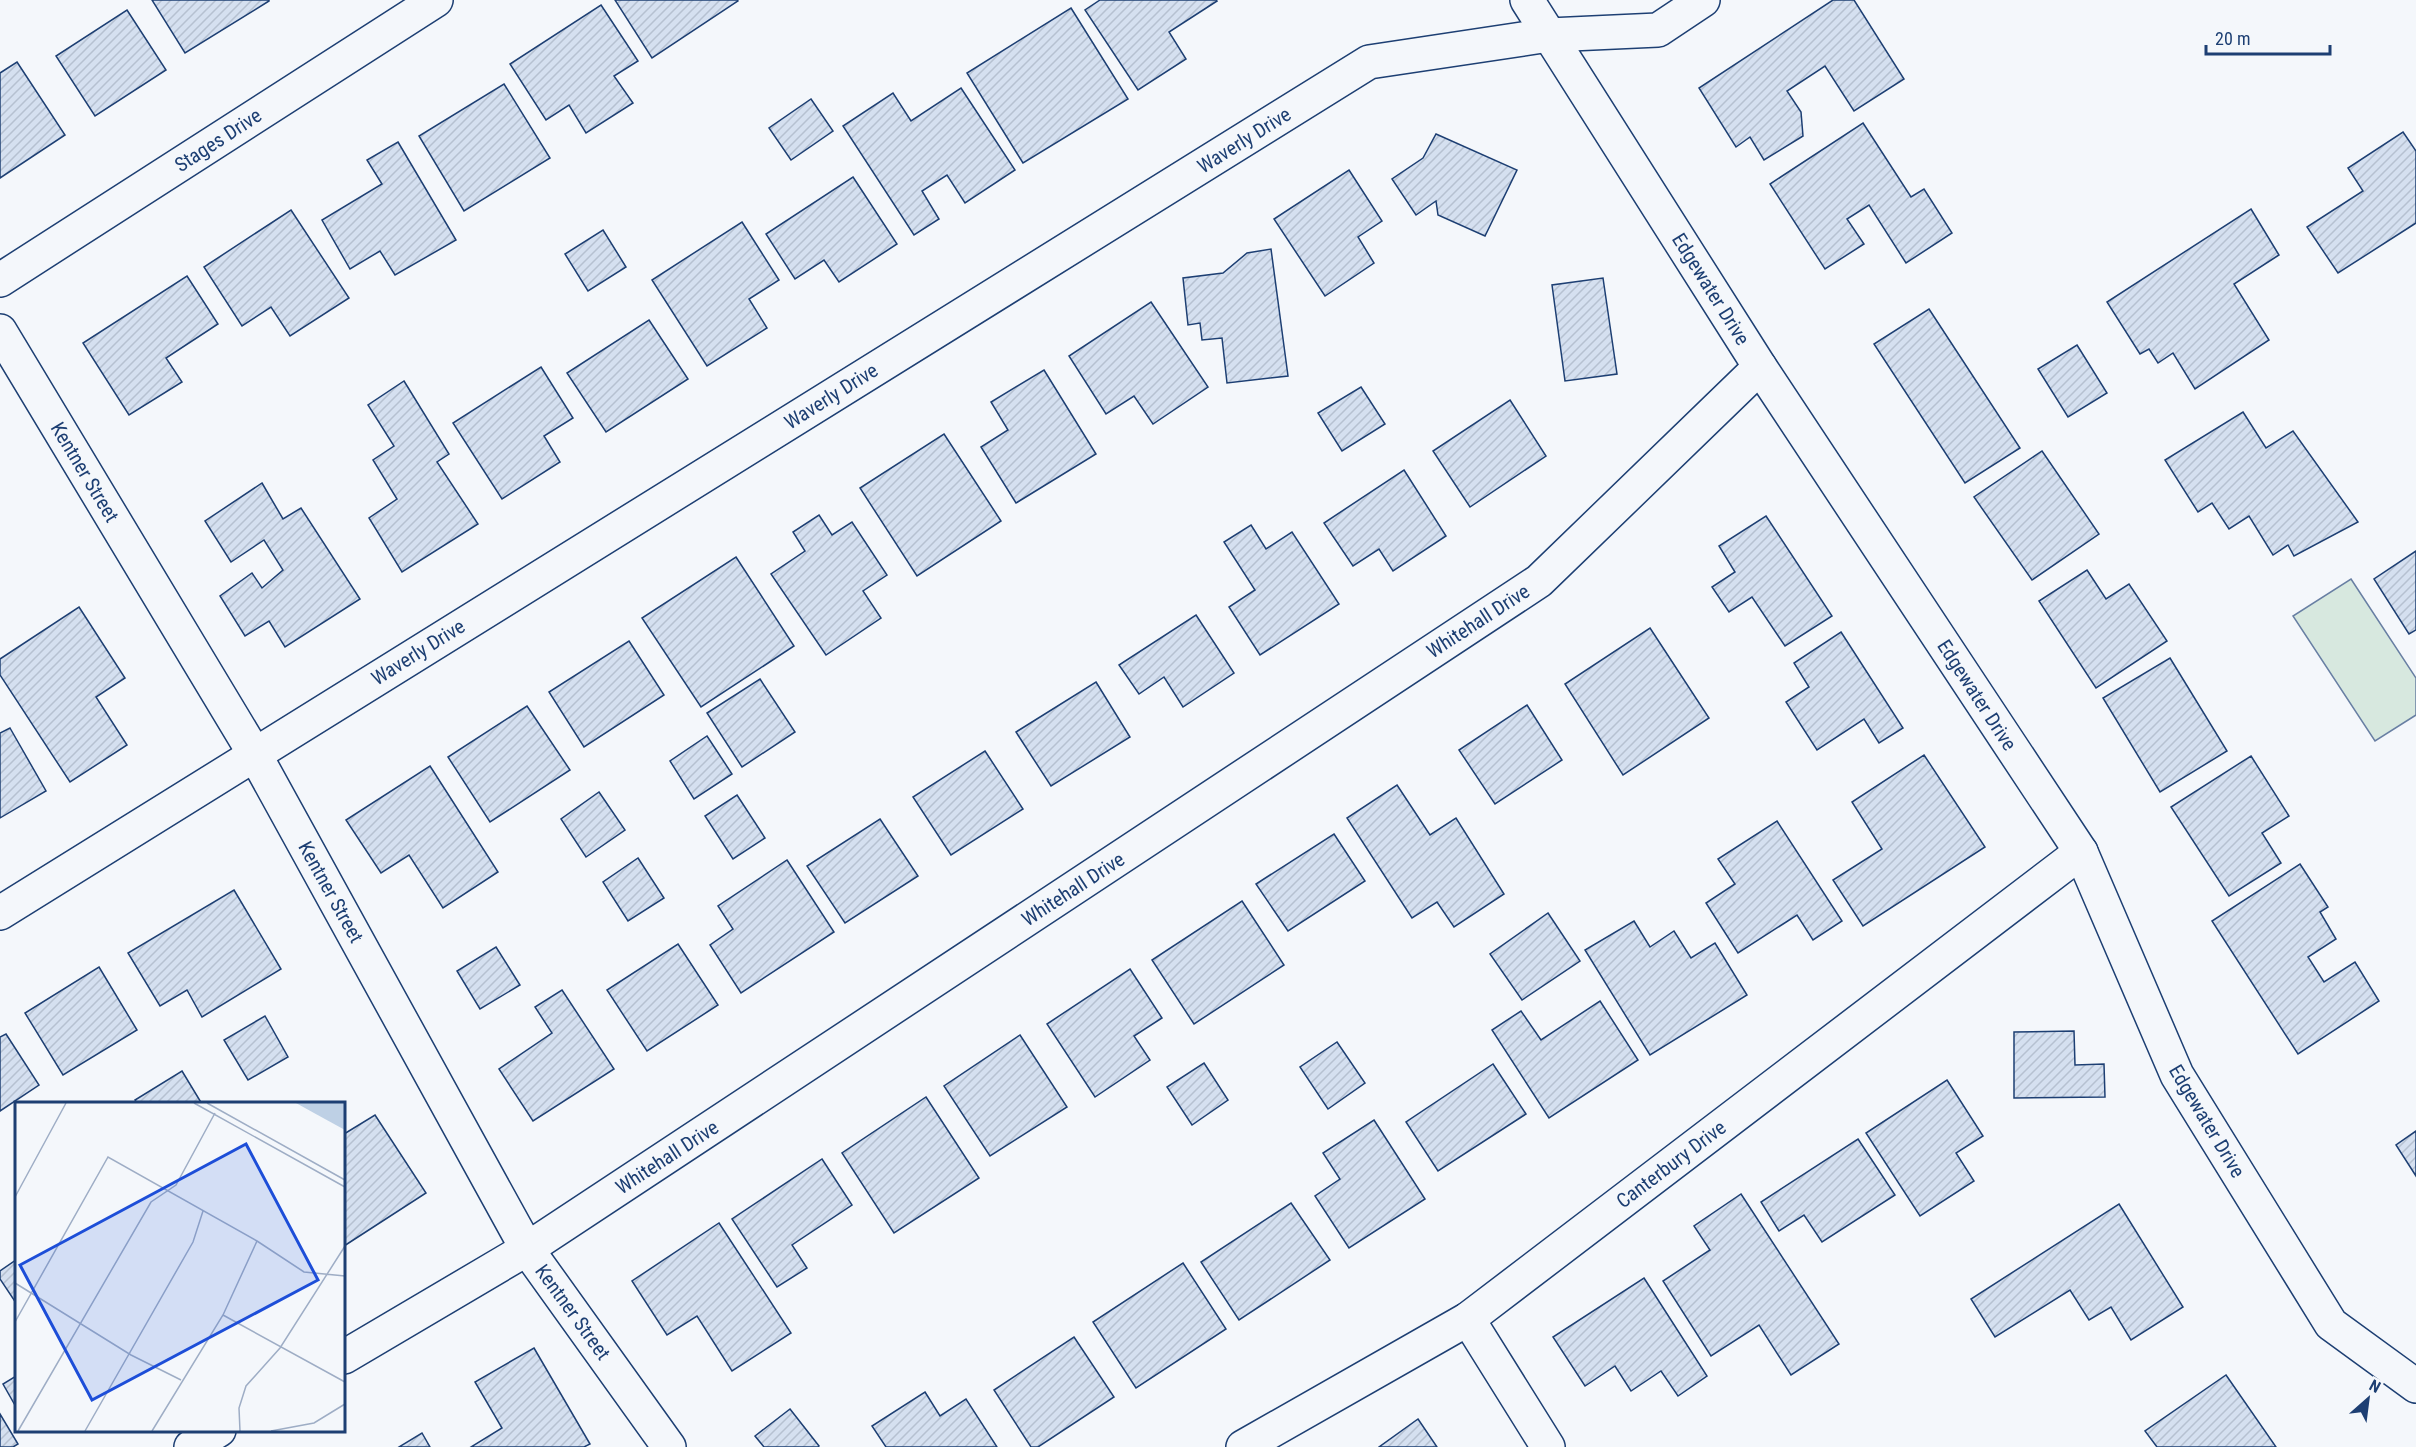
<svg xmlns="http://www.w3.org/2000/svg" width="2416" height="1447" font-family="'Roboto Condensed',sans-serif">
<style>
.green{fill:#d7e8df;stroke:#687fa3;stroke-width:1.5}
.building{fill:url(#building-hatch);stroke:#1d3f73;stroke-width:1.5}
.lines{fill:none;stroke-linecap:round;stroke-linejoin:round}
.street-casing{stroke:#1d3f73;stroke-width:36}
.street{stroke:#f4f7fb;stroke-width:33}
.labels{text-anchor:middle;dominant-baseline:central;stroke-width:4.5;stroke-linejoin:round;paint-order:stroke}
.street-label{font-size:20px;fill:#1d3f73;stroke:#f4f7fb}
.inset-road{fill:none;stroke:#9eadc5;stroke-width:1.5}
.view{fill:#1d4ed8;fill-opacity:0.15;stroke:#1d4ed8;stroke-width:3}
.inset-edge{fill:none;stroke:#1d3f73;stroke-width:3}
</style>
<defs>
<pattern id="building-hatch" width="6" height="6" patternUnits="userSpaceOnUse" patternTransform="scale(1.5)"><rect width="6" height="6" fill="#d5e0f0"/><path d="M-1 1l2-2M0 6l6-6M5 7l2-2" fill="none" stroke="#b6c1d1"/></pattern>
</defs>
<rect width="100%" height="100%" fill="#f4f7fb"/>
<polygon class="green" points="2351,579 2416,678 2416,715 2375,741 2293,616"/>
<g class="building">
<polygon points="152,0 269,0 269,1 185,53"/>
<polygon points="615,0 737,0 738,1 652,58"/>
<polygon points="1100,0 1216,0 1217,1 1169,32 1186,59 1138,90 1085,10"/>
<polygon points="1833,0 1854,0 1904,79 1854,111 1825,66 1787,91 1801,112 1803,136 1764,160 1750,137 1736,147 1699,88"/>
<polygon points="601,5 638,61 614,76 633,103 586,133 569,105 546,120 510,64"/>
<polygon points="1071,8 1128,99 1023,163 967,73"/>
<polygon points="127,10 166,70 95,116 56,56"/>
<polygon points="17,62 65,135 0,178 0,73"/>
<polygon points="504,84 550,158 464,211 419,136"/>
<polygon points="961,88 1015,170 965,203 947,175 922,191 939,219 914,235 843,126 893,93 911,121"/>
<polygon points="811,99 833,131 791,160 769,128"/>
<polygon points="1863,123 1911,197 1924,189 1952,233 1906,263 1869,205 1847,219 1864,244 1825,269 1770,184"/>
<polygon points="2403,132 2416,151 2416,223 2338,273 2307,227 2363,191 2348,168"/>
<polygon points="1436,134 1517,170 1485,236 1438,215 1436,201 1416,215 1392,179 1423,158"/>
<polygon points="398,142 456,240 395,275 380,251 350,269 322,220 382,184 367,160"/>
<polygon points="1349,170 1382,221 1358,237 1374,263 1325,296 1274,219"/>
<polygon points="853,177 897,244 839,282 824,260 795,279 766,234"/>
<polygon points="2251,209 2279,255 2234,284 2269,340 2195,389 2173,353 2158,363 2149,349 2140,354 2107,302"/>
<polygon points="291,210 349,298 290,336 271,307 242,326 204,267"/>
<polygon points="742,222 779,280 749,299 767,328 707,366 652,280"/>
<polygon points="603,230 626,267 588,291 565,254"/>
<polygon points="1271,249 1288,376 1227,383 1222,338 1202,340 1200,323 1188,325 1183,278 1223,273 1247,253"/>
<polygon points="187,276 218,324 166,358 182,382 129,415 83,343"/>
<polygon points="1603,278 1617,374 1565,381 1552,285"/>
<polygon points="1151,302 1208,387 1153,424 1134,396 1106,414 1069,356"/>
<polygon points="1929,309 2020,448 1965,483 1874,344"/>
<polygon points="649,320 688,379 606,432 567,373"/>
<polygon points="2077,345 2107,393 2068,417 2038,369"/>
<polygon points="541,367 573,418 544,436 560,462 502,499 453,423"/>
<polygon points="1044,370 1096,454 1016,503 981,447 1008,430 991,402"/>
<polygon points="404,381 449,454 437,462 478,524 402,572 369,518 397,499 373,460 394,446 368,405"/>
<polygon points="1361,387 1385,424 1342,451 1318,413"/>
<polygon points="1510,400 1546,456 1470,507 1433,451"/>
<polygon points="2243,412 2266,448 2293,431 2358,522 2294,556 2288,545 2273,555 2249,516 2229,529 2212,503 2198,512 2165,460"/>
<polygon points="944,434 1001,521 917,576 860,488"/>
<polygon points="2042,451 2099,534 2032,580 1974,497"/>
<polygon points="1404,470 1446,536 1393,571 1379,549 1353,566 1324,523"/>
<polygon points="262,483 283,519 301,508 360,599 285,647 269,621 245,636 220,596 252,573 262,588 283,570 264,540 231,562 205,521"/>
<polygon points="819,515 832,535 852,522 887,575 863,591 881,618 826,655 771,574 805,551 793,532"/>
<polygon points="1766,516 1832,616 1785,646 1752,597 1729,612 1712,587 1735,572 1719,546"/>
<polygon points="1251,525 1266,549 1292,532 1339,604 1260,655 1229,607 1255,590 1224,542"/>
<polygon points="2416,551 2416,630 2409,634 2374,579"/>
<polygon points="736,557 794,646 701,707 642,618"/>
<polygon points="2087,570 2106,599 2129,584 2167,641 2096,688 2039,601"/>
<polygon points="79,607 125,678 96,697 127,745 70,782 0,675 0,659"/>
<polygon points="1196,615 1234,673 1183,707 1164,677 1139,694 1119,665"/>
<polygon points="1650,628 1709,718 1623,775 1565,684"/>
<polygon points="1841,632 1903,728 1879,743 1864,719 1817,750 1786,702 1809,687 1794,663"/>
<polygon points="629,641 664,695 584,747 549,692"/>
<polygon points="2170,658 2227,751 2160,792 2103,698"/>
<polygon points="760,679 795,732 742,767 707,713"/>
<polygon points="1096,682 1130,737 1051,786 1016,732"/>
<polygon points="1527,705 1562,760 1495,804 1459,750"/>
<polygon points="527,706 570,770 490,822 448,757"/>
<polygon points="10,728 46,791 0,818 0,733"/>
<polygon points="707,736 732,774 694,799 670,761"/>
<polygon points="985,751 1023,809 951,855 913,797"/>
<polygon points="1924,755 1985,847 1863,926 1833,880 1882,849 1852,802"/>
<polygon points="2251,756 2289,816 2262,833 2281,863 2229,896 2171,807"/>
<polygon points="430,766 498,872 443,908 409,855 381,873 346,820"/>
<polygon points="1397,785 1430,835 1456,818 1504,894 1454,927 1437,902 1412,918 1347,818"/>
<polygon points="599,792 625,830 586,857 561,819"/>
<polygon points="737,795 765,838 733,859 705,816"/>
<polygon points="880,819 918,876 845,923 807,866"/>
<polygon points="1777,821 1842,921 1813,940 1797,915 1738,953 1706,903 1735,884 1718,859"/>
<polygon points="1334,834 1365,881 1288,931 1256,884"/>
<polygon points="638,858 664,898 628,921 603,882"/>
<polygon points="787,860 834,932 741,993 710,945 733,929 718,906"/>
<polygon points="2300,864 2328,907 2320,912 2336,939 2308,957 2324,982 2355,962 2379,1001 2298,1054 2212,921"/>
<polygon points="234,890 281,969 202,1017 187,990 160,1006 128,953"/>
<polygon points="1242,901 1284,965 1194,1024 1152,960"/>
<polygon points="1548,913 1580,961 1522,1000 1490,954"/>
<polygon points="1634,921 1650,947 1674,931 1691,958 1715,943 1747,995 1650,1055 1585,950"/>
<polygon points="678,944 718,1005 647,1051 607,990"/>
<polygon points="496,947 520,985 480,1009 457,971"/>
<polygon points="99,967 137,1030 63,1075 25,1013"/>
<polygon points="1130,969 1162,1018 1134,1036 1150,1060 1095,1097 1047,1024"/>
<polygon points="562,990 614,1069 533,1121 499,1069 552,1033 535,1007"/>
<polygon points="1600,1001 1638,1060 1549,1118 1492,1030 1521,1011 1541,1040"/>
<polygon points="265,1016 288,1057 248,1080 224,1040"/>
<polygon points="2074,1031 2075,1065 2104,1064 2105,1097 2014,1098 2014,1032"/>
<polygon points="6,1034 39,1085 0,1111 0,1037"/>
<polygon points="1020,1035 1067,1107 990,1156 944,1086"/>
<polygon points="1337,1042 1365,1083 1328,1109 1300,1067"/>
<polygon points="1204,1063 1228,1100 1192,1125 1167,1087"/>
<polygon points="1493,1064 1526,1114 1438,1171 1406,1122"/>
<polygon points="182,1071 202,1104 138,1104 135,1100"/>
<polygon points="1947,1080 1983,1136 1956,1153 1974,1181 1920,1216 1866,1133"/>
<polygon points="926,1097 979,1178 894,1233 842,1153"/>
<polygon points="375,1115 426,1193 344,1246 344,1134"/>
<polygon points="1374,1120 1425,1199 1349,1248 1315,1196 1340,1179 1323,1153"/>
<polygon points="2416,1131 2416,1176 2396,1145"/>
<polygon points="1858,1139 1895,1195 1822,1242 1804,1215 1779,1231 1761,1202"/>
<polygon points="822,1159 852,1205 792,1245 807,1268 777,1287 732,1219"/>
<polygon points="1741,1194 1839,1344 1791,1375 1759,1325 1711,1356 1663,1281 1710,1250 1694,1226"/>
<polygon points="1291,1203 1330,1260 1239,1320 1201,1262"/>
<polygon points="2119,1204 2183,1307 2131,1340 2111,1307 2089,1320 2070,1290 1995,1337 1971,1299"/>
<polygon points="719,1223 791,1333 732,1371 697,1316 667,1335 632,1281"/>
<polygon points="16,1260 16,1303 0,1279 0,1271"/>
<polygon points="1183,1263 1226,1329 1136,1388 1093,1322"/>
<polygon points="1644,1278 1707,1376 1678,1396 1661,1371 1631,1391 1615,1366 1585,1386 1553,1337"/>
<polygon points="1074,1337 1114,1397 1038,1447 1031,1447 994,1390"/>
<polygon points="534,1348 590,1444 584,1447 471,1447 502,1428 475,1382"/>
<polygon points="2226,1375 2276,1447 2157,1447 2145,1431"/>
<polygon points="16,1376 16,1407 3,1384"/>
<polygon points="925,1392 940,1416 966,1399 997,1447 886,1447 872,1426"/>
<polygon points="790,1409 819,1446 818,1447 764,1447 755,1436"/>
<polygon points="0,1414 18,1444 13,1447 0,1447"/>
<polygon points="1418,1419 1437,1447 1379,1447"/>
<polygon points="422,1433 430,1447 399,1447"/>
</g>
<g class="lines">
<g class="street-casing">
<g id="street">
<polyline points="1527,0 1760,367 2081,852 2177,1075 2331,1324 2416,1386"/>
<polyline points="0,280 436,0"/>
<polyline points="0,331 254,753 527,1249 669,1447"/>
<polyline points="0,913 1369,62 1549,35 1658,30 1703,0"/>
<polyline points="1468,1319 1548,1447"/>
<polyline points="344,1357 527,1249 1539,581 1760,367"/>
<polyline points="191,1447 219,1430"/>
<polyline points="1243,1447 1468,1319 2081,852"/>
</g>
</g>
<use href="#street" class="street"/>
</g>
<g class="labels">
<g class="street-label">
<text transform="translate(218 140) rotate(-33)">Stages Drive</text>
<text transform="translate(1244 140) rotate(-32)">Waverly Drive</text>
<text transform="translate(1711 289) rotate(58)">Edgewater Drive</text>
<text transform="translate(831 396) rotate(-32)">Waverly Drive</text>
<text transform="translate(85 472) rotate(59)">Kentner Street</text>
<text transform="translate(1478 621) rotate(-33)">Whitehall Drive</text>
<text transform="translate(418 652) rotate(-32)">Waverly Drive</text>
<text transform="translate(1977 695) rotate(57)">Edgewater Drive</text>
<text transform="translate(1073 889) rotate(-33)">Whitehall Drive</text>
<text transform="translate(331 892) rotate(61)">Kentner Street</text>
<text transform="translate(2207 1121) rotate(59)">Edgewater Drive</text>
<text transform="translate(667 1157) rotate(-33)">Whitehall Drive</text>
<text transform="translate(1671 1164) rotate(-37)">Canterbury Drive</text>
<text transform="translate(573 1312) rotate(54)">Kentner Street</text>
</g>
</g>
<g transform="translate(15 1102)">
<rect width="330" height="330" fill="#f4f7fb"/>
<path d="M281,1H330V28L299,11Z" fill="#bed0e5"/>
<path class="inset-road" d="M179,1L330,85M192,1L330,78M0,95L51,1M0,181L116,253L166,278M208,213L330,280M0,220L93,55L242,139L289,170L330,174M3,329L136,100L161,83L200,11M70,329L178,140L188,109M137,329L208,213L242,139M225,329L224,306L231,284L265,246L330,144M256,329L299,321L330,302"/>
<path class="view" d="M231,42L303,178L77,298L5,163Z"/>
<rect width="330" height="330" class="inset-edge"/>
</g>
<g transform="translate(2368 1399) rotate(28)" stroke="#f4f7fb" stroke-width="4.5" paint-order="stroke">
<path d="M0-4.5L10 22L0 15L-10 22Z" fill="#1d3f73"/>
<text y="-9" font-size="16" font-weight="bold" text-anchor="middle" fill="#1d3f73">N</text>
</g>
<path d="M2206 45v9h124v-9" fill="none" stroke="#1d3f73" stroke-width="3"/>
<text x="2215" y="45" font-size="18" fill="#1d3f73" stroke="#f4f7fb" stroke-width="4.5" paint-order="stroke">20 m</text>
</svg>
